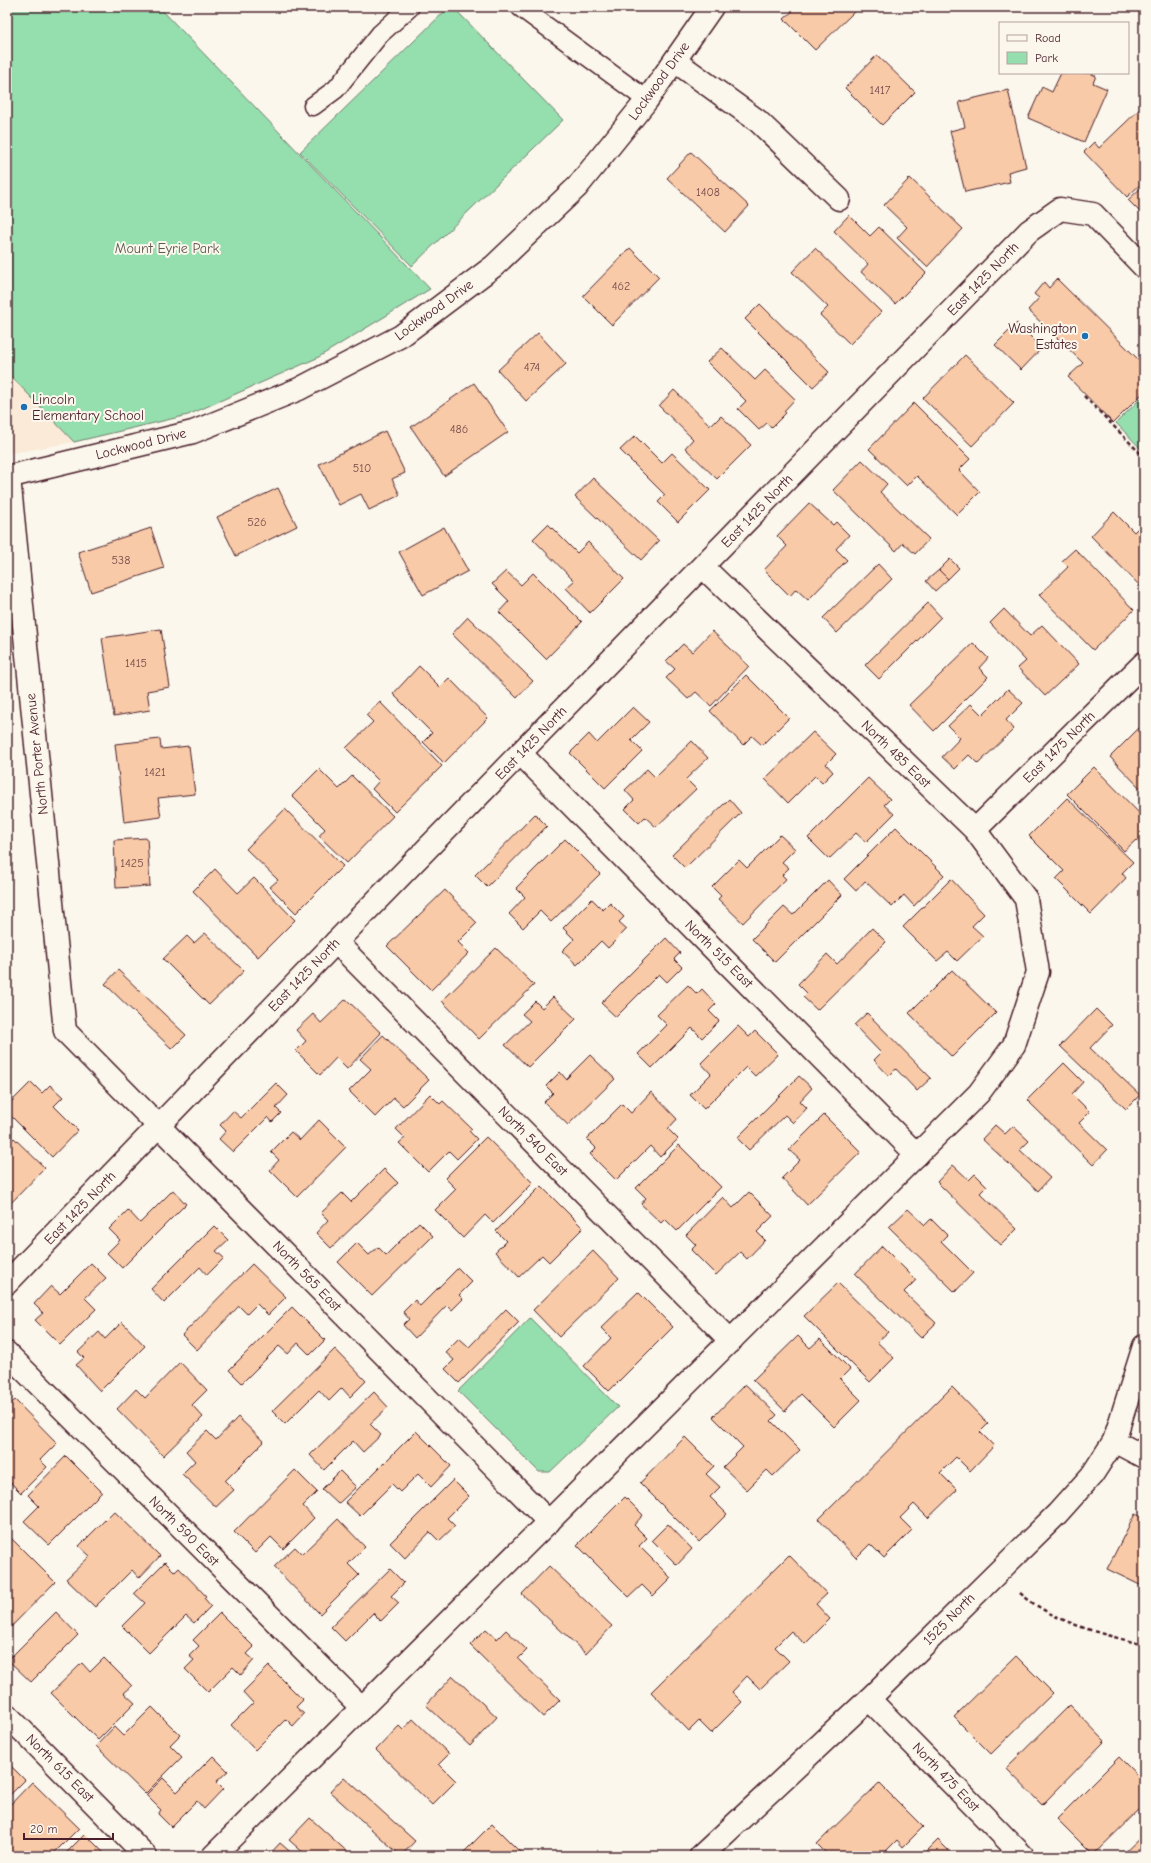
<svg xmlns="http://www.w3.org/2000/svg" width="1151" height="1863" font-family="'Comic Neue',sans-serif">
<style>
.built{fill:#faead7}
.green{fill:#95deae;stroke:#707e6c}
.building{fill:#f8caa7;stroke:#4a1f2b}
.lines{fill:none;stroke-linecap:round;stroke-linejoin:round}
.lane-casing{stroke:#4a1f2b;stroke-width:21}
.street-casing{stroke:#4a1f2b;stroke-width:25}
.path{stroke:#4a1f2b;stroke-width:2.5;stroke-dasharray:4 3;stroke-linecap:butt}
.lane{stroke:#fbf7ec;stroke-width:18}
.street{stroke:#fbf7ec;stroke-width:22}
.poi-dot{fill:#1f6fb2;stroke:#fbf7ec;stroke-width:1.5}
.labels{text-anchor:middle;dominant-baseline:central;stroke-width:4;stroke-linejoin:round;paint-order:stroke}
.number-label{font-size:12px;fill:#764a4a}
.street-label{font-size:14px;fill:#4a1f2b;stroke:#fbf7ec}
.park-label{font-size:14px;fill:#605852;stroke:#fbf7ec}
.poi-label{font-size:14px;fill:#4a1f2b;stroke:#fbf7ec;text-anchor:end}
</style>
<rect width="100%" height="100%" fill="#fbf7ec"/>
<filter id="ink" filterUnits="userSpaceOnUse"><feTurbulence type="fractalNoise" baseFrequency=".025" numOctaves="2"/><feDisplacementMap in="SourceGraphic" scale="8" xChannelSelector="R" yChannelSelector="G"/><feConvolveMatrix kernelMatrix="1 2 1 2 8 2 1 2 1" color-interpolation-filters="sRGB"/></filter>
<g filter="url(#ink)">
<polygon class="built" points="7,372 74,442 7,454"/>
<g class="green">
<polygon points="7,7 159,7 430,289 317,358 188,415 74,442 7,372"/>
<polygon points="449,7 453,7 563,120 412,266 300,152"/>
<polygon points="1144,395 1144,452 1116,423"/>
<polygon points="530,1318 618,1407 550,1472 539,1472 458,1391"/>
</g>
<g class="building">
<polygon points="797,7 849,7 854,12 815,50 784,19"/>
<polygon points="877,55 915,92 882,125 845,88"/>
<polygon points="1061,73 1090,73 1096,76 1093,83 1107,89 1084,142 1028,118 1042,87 1052,92"/>
<polygon points="1008,90 1026,167 1008,172 1010,182 965,192 950,131 965,127 959,102"/>
<polygon points="1144,105 1144,181 1127,197 1084,152 1094,142 1099,148"/>
<polygon points="691,152 749,206 725,232 667,178"/>
<polygon points="910,178 963,229 927,267 897,238 907,227 884,205"/>
<polygon points="1144,185 1144,216 1128,200"/>
<polygon points="849,215 870,236 879,227 926,273 895,304 861,272 868,264 834,231"/>
<polygon points="630,248 659,277 612,325 583,296"/>
<polygon points="815,248 881,312 850,344 820,315 828,307 792,272"/>
<polygon points="1057,279 1144,365 1144,392 1113,423 1068,377 1083,363 1028,310 1039,298 1034,294 1044,282 1049,288"/>
<polygon points="760,304 829,372 813,387 745,319"/>
<polygon points="1017,323 1042,348 1021,370 995,345"/>
<polygon points="538,333 566,364 526,401 498,370"/>
<polygon points="722,348 755,380 765,370 795,399 784,411 786,413 771,428 767,423 759,430 738,409 746,401 707,362"/>
<polygon points="965,355 1014,403 972,446 923,398"/>
<polygon points="474,383 508,432 444,476 411,427"/>
<polygon points="674,390 711,426 721,416 751,445 717,479 685,448 693,439 659,406"/>
<polygon points="914,403 970,459 959,470 980,492 957,515 917,476 907,486 869,449"/>
<polygon points="385,431 405,473 392,479 400,495 369,510 361,494 339,505 319,464"/>
<polygon points="635,436 662,463 672,453 710,490 678,522 658,502 665,495 620,450"/>
<polygon points="862,460 887,484 880,492 929,539 915,554 903,543 896,551 833,490"/>
<polygon points="593,478 659,541 641,560 575,497"/>
<polygon points="278,488 297,526 236,556 217,517"/>
<polygon points="809,503 833,525 836,522 849,535 836,549 847,560 808,600 796,589 790,596 764,570 787,546 777,536"/>
<polygon points="1114,512 1134,532 1144,522 1144,590 1091,536"/>
<polygon points="548,524 577,553 588,542 624,579 590,613 566,588 574,581 533,539"/>
<polygon points="444,527 468,571 423,595 399,552"/>
<polygon points="151,528 164,568 91,592 78,552"/>
<polygon points="1075,549 1134,610 1093,650 1039,595 1068,567 1062,561"/>
<polygon points="950,559 959,568 948,579 939,570"/>
<polygon points="878,564 892,579 837,633 823,618"/>
<polygon points="939,570 948,579 935,591 926,581"/>
<polygon points="506,571 521,585 533,573 582,622 546,659 499,612 509,601 492,584"/>
<polygon points="928,603 941,617 879,679 865,665"/>
<polygon points="1004,609 1030,636 1042,625 1079,664 1045,696 1018,668 1026,661 990,623"/>
<polygon points="468,617 533,681 517,698 452,634"/>
<polygon points="161,629 170,687 147,691 150,710 114,716 102,638"/>
<polygon points="712,631 749,666 711,706 696,692 688,699 666,678 675,669 666,661 683,644 692,652"/>
<polygon points="973,643 988,658 979,668 988,677 934,731 909,705"/>
<polygon points="419,666 440,687 449,678 488,718 444,763 423,742 432,733 393,694"/>
<polygon points="746,675 789,718 762,745 752,736 743,745 710,711"/>
<polygon points="1008,689 1023,703 1006,720 1014,729 978,764 969,755 955,769 942,757 960,738 948,726 971,704 982,715"/>
<polygon points="380,702 442,766 395,812 372,789 379,781 346,748 373,722 366,715"/>
<polygon points="633,707 649,722 631,740 642,751 605,788 570,753 589,734 597,743"/>
<polygon points="1142,725 1144,727 1144,792 1110,757"/>
<polygon points="813,732 836,754 826,764 833,772 822,783 815,776 788,803 765,779"/>
<polygon points="160,739 161,749 189,746 195,794 158,798 161,817 124,822 115,744"/>
<polygon points="692,741 708,758 686,779 696,789 656,827 645,817 639,823 625,809 634,800 625,790 647,769 655,777"/>
<polygon points="1094,767 1144,818 1144,848 1136,840 1124,851 1067,794"/>
<polygon points="319,769 339,789 352,776 393,816 347,863 319,836 325,829 292,796"/>
<polygon points="868,778 890,799 884,805 894,814 866,842 856,833 829,859 808,838"/>
<polygon points="1067,798 1133,862 1122,873 1126,878 1091,914 1056,879 1064,871 1029,836"/>
<polygon points="729,799 741,813 685,868 672,855"/>
<polygon points="285,809 343,866 296,913 270,887 278,880 246,849"/>
<polygon points="535,814 547,826 487,887 475,875"/>
<polygon points="896,827 944,875 914,906 904,895 892,907 865,881 856,891 844,879"/>
<polygon points="780,835 795,849 782,862 789,868 782,875 786,879 743,923 718,899 721,896 712,887 739,860 747,868"/>
<polygon points="147,838 150,886 116,888 114,840"/>
<polygon points="565,839 600,874 551,922 540,911 523,928 509,914 525,897 516,888"/>
<polygon points="215,869 238,893 254,878 295,920 258,957 193,891"/>
<polygon points="951,879 984,914 972,926 983,936 957,961 948,952 937,961 903,927"/>
<polygon points="828,880 842,895 775,962 752,939 784,907 793,915"/>
<polygon points="445,890 477,923 458,942 469,953 431,990 387,946"/>
<polygon points="592,899 603,910 610,903 624,917 619,922 627,929 608,948 601,941 577,965 562,951 574,939 563,928"/>
<polygon points="872,928 886,942 817,1010 803,997 807,993 798,984 827,954 837,964"/>
<polygon points="205,933 244,971 209,1005 163,959 187,936 194,943"/>
<polygon points="666,938 680,953 674,959 682,967 667,982 659,974 616,1017 601,1003"/>
<polygon points="496,948 534,985 479,1039 442,1001"/>
<polygon points="118,970 186,1035 172,1049 105,984"/>
<polygon points="952,970 996,1013 952,1057 909,1013"/>
<polygon points="688,985 697,994 702,989 716,1004 709,1011 719,1021 702,1038 692,1028 652,1068 638,1054 667,1025 657,1015"/>
<polygon points="553,997 576,1019 528,1067 505,1045 530,1021 522,1014 535,1001 542,1008"/>
<polygon points="346,999 381,1033 347,1069 336,1058 320,1075 296,1051 306,1041 296,1030 313,1014 321,1023"/>
<polygon points="1096,1009 1112,1025 1090,1048 1140,1095 1126,1109 1060,1046"/>
<polygon points="867,1013 931,1078 917,1091 896,1069 889,1076 874,1060 881,1053 854,1025"/>
<polygon points="738,1026 749,1037 755,1031 778,1054 755,1076 746,1067 704,1109 690,1095 711,1074 701,1063"/>
<polygon points="383,1035 429,1080 403,1106 394,1098 375,1117 349,1091 371,1069 360,1059"/>
<polygon points="590,1055 615,1079 568,1125 544,1102 553,1093 546,1086 560,1072 566,1079"/>
<polygon points="1064,1063 1083,1082 1072,1094 1090,1112 1079,1123 1107,1150 1093,1165 1027,1100"/>
<polygon points="799,1076 812,1088 800,1101 807,1108 793,1123 785,1115 749,1150 737,1138"/>
<polygon points="31,1082 42,1093 50,1085 63,1097 54,1106 78,1130 52,1157 7,1112 7,1106"/>
<polygon points="276,1083 288,1095 276,1108 281,1113 272,1122 268,1117 233,1152 219,1139 226,1131 220,1125 233,1111 241,1118"/>
<polygon points="651,1092 677,1119 668,1129 678,1139 660,1157 650,1146 616,1180 590,1154 596,1148 587,1139 622,1104 631,1113"/>
<polygon points="430,1094 440,1104 443,1101 472,1129 469,1131 477,1139 457,1159 449,1151 428,1172 399,1143 405,1138 396,1129"/>
<polygon points="824,1115 861,1152 807,1205 782,1178 800,1160 789,1150"/>
<polygon points="319,1120 346,1147 297,1197 270,1170 279,1160 271,1152 291,1132 300,1140"/>
<polygon points="995,1125 1005,1134 1013,1126 1029,1141 1020,1150 1050,1178 1038,1191 982,1139"/>
<polygon points="486,1137 533,1183 493,1223 485,1215 463,1238 435,1210 456,1189 445,1178"/>
<polygon points="14,1138 45,1168 7,1207 7,1145"/>
<polygon points="679,1145 721,1187 677,1231 665,1219 661,1223 641,1204 646,1198 636,1188"/>
<polygon points="953,1165 969,1180 975,1174 987,1186 980,1193 1017,1229 1001,1245 937,1182"/>
<polygon points="384,1169 398,1183 331,1248 316,1233 328,1220 321,1213 342,1193 351,1202"/>
<polygon points="541,1186 583,1228 549,1262 542,1255 519,1277 495,1252 506,1241 496,1231"/>
<polygon points="173,1190 186,1204 122,1268 107,1253 120,1240 109,1229 128,1210 140,1223"/>
<polygon points="749,1192 773,1216 757,1232 765,1240 747,1259 740,1252 716,1275 691,1250 696,1245 686,1235 723,1197 733,1208"/>
<polygon points="908,1209 925,1225 931,1219 947,1235 941,1241 973,1273 955,1292 889,1227"/>
<polygon points="419,1222 433,1236 372,1296 338,1262 357,1243 369,1255 378,1247 386,1255"/>
<polygon points="214,1226 228,1240 216,1251 224,1258 207,1275 200,1267 164,1303 151,1289"/>
<polygon points="882,1246 916,1280 904,1292 936,1323 921,1338 855,1274"/>
<polygon points="593,1251 619,1278 559,1337 533,1310"/>
<polygon points="91,1263 106,1278 85,1298 96,1309 60,1345 35,1320 43,1313 34,1304 51,1286 60,1294"/>
<polygon points="252,1264 286,1297 268,1315 257,1304 247,1314 239,1306 197,1350 182,1335"/>
<polygon points="458,1268 472,1282 459,1295 463,1299 452,1310 447,1305 415,1338 403,1325 409,1319 403,1312 415,1300 420,1306"/>
<polygon points="838,1283 888,1332 877,1342 894,1358 870,1382 804,1316"/>
<polygon points="638,1292 673,1327 609,1391 584,1366 611,1338 601,1328"/>
<polygon points="292,1307 325,1340 310,1355 298,1343 288,1354 279,1346 242,1383 229,1370"/>
<polygon points="506,1309 519,1322 459,1383 445,1369 454,1360 445,1352 459,1338 469,1347"/>
<polygon points="122,1322 145,1346 100,1391 76,1365 84,1358 78,1352 99,1332 105,1339"/>
<polygon points="798,1336 810,1348 820,1339 850,1369 840,1379 861,1400 834,1427 801,1394 785,1411 753,1380"/>
<polygon points="335,1349 366,1381 350,1397 342,1388 329,1401 319,1390 285,1424 272,1411"/>
<polygon points="180,1362 207,1390 192,1405 203,1417 163,1456 117,1409 136,1389 145,1398"/>
<polygon points="745,1384 777,1415 771,1421 800,1450 773,1476 767,1470 747,1490 723,1467 743,1447 713,1417"/>
<polygon points="952,1387 988,1424 980,1432 994,1446 970,1471 956,1457 940,1473 957,1490 928,1518 914,1504 900,1518 912,1530 884,1558 870,1544 856,1558 819,1519"/>
<polygon points="374,1392 388,1407 370,1424 381,1435 363,1452 353,1441 324,1470 310,1455"/>
<polygon points="15,1400 57,1443 40,1460 47,1467 21,1493 10,1482 7,1485 7,1408"/>
<polygon points="238,1417 264,1442 225,1481 234,1490 216,1507 182,1474 195,1461 186,1451 207,1431 216,1440"/>
<polygon points="416,1431 451,1466 431,1487 418,1474 400,1492 392,1484 360,1516 345,1502"/>
<polygon points="685,1437 714,1466 706,1474 720,1487 710,1497 727,1514 699,1542 640,1483"/>
<polygon points="66,1456 102,1492 49,1545 24,1521 39,1506 28,1495"/>
<polygon points="295,1470 317,1492 303,1506 314,1518 283,1549 271,1537 255,1553 234,1532"/>
<polygon points="340,1471 356,1487 338,1504 322,1489"/>
<polygon points="453,1480 469,1496 447,1518 455,1526 439,1541 430,1532 405,1558 390,1543"/>
<polygon points="625,1497 643,1515 634,1525 647,1538 639,1546 671,1578 653,1596 642,1585 629,1597 577,1545"/>
<polygon points="114,1511 160,1556 139,1578 132,1570 95,1607 66,1579 90,1556 79,1546"/>
<polygon points="1135,1514 1144,1518 1144,1587 1107,1569"/>
<polygon points="338,1519 365,1547 348,1564 359,1575 320,1614 274,1567 295,1547 302,1554"/>
<polygon points="668,1524 692,1549 677,1565 652,1540"/>
<polygon points="8,1535 55,1582 7,1631 7,1537"/>
<polygon points="789,1555 827,1594 816,1604 830,1619 805,1644 791,1631 775,1647 789,1661 760,1689 747,1676 732,1692 742,1702 711,1733 699,1721 689,1731 651,1692"/>
<polygon points="165,1562 175,1572 179,1568 206,1596 204,1598 211,1606 194,1623 186,1616 149,1653 122,1626 145,1603 134,1593"/>
<polygon points="549,1566 612,1626 586,1654 522,1594"/>
<polygon points="390,1569 404,1583 391,1596 399,1603 381,1621 373,1613 345,1641 331,1627"/>
<polygon points="56,1612 78,1635 31,1682 8,1660"/>
<polygon points="220,1613 254,1647 247,1654 254,1660 241,1675 233,1667 208,1692 185,1669 194,1660 189,1656 199,1646 193,1640"/>
<polygon points="486,1629 497,1639 506,1630 527,1650 518,1659 560,1700 543,1717 470,1645"/>
<polygon points="1016,1656 1053,1693 991,1754 954,1717"/>
<polygon points="104,1658 132,1686 124,1693 135,1703 98,1740 51,1693 82,1663 90,1672"/>
<polygon points="269,1666 303,1700 296,1707 304,1714 293,1726 286,1719 255,1750 231,1725 253,1703 243,1692"/>
<polygon points="453,1676 497,1717 470,1746 426,1705"/>
<polygon points="1070,1705 1105,1741 1042,1805 1006,1768"/>
<polygon points="152,1707 180,1735 170,1745 182,1757 145,1794 96,1746 114,1727 123,1736"/>
<polygon points="413,1719 449,1754 439,1764 456,1781 432,1805 376,1750 399,1726 403,1730"/>
<polygon points="213,1756 228,1771 216,1782 223,1789 204,1809 197,1801 171,1827 158,1814 161,1810 146,1795 163,1778 177,1792"/>
<polygon points="1119,1757 1144,1782 1144,1805 1093,1855 1057,1819"/>
<polygon points="7,1762 25,1780 7,1798"/>
<polygon points="344,1777 415,1841 401,1856 330,1792"/>
<polygon points="32,1782 79,1828 51,1856 7,1856 7,1808"/>
<polygon points="879,1783 923,1827 903,1847 897,1840 881,1856 829,1856 817,1844"/>
<polygon points="310,1818 352,1856 307,1856 289,1840"/>
<polygon points="492,1824 524,1856 460,1856"/>
<polygon points="85,1834 107,1856 63,1856"/>
<polygon points="1144,1834 1144,1856 1121,1856"/>
<polygon points="938,1840 954,1856 922,1856"/>
<polygon points="280,1843 295,1856 268,1856"/>
</g>
<g class="lines">
<g class="lane-casing">
<g id="lane">
<polyline points="520,7 647,100"/>
<polyline points="313,106 336,89 380,34 410,7"/>
</g>
</g>
<g class="street-casing">
<g id="street">
<polyline points="675,61 758,121 839,199"/>
<polyline points="7,477 193,432 299,389 401,336 494,266 577,187 647,100 712,7"/>
<polyline points="9,477 65,1031 549,1522"/>
<polyline points="521,754 917,1155"/>
<polyline points="975,830 1144,663"/>
<polyline points="336,942 731,1341"/>
<polyline points="7,1283 336,942 1029,231 1060,209 1093,214 1144,267"/>
<polyline points="7,1353 362,1708"/>
<polyline points="1114,1441 1144,1457"/>
<polyline points="869,1699 1023,1856"/>
<polyline points="7,1715 146,1856"/>
<polyline points="213,1856 979,1093 1014,1045 1038,972 1026,899 975,830 703,567"/>
<polyline points="701,1856 869,1699 1057,1514 1092,1475 1114,1441 1144,1346"/>
</g>
</g>
<g class="path">
<polyline points="1084,396 1144,457"/>
<path d="M1020,1593C1056,1624 1100,1633 1144,1645"/>
</g>
<use href="#lane" class="lane"/>
<use href="#street" class="street"/>
</g>
</g>
<g class="poi-dot">
<circle cx="1085" cy="336" r="4"/>
<circle cx="24" cy="407" r="4"/>
</g>
<g class="labels">
<g class="number-label">
<text x="880" y="90">1417</text>
<text x="708" y="192">1408</text>
<text x="621" y="286">462</text>
<text x="532" y="367">474</text>
<text x="459" y="429">486</text>
<text x="362" y="468">510</text>
<text x="257" y="522">526</text>
<text x="121" y="560">538</text>
<text x="136" y="663">1415</text>
<text x="155" y="772">1421</text>
<text x="132" y="863">1425</text>
</g>
<g class="street-label">
<text transform="translate(659 81) rotate(-54)">Lockwood Drive</text>
<text transform="translate(983 279) rotate(-46)">East 1425 North</text>
<text transform="translate(434 310) rotate(-36)">Lockwood Drive</text>
<text transform="translate(141 444) rotate(-14)">Lockwood Drive</text>
<text transform="translate(757 511) rotate(-46)">East 1425 North</text>
<text transform="translate(531 743) rotate(-46)">East 1425 North</text>
<text transform="translate(1059 747) rotate(-45)">East 1475 North</text>
<text transform="translate(37 754) rotate(-96)">North Porter Avenue</text>
<text transform="translate(896 754) rotate(44)">North 485 East</text>
<text transform="translate(719 954) rotate(45)">North 515 East</text>
<text transform="translate(304 975) rotate(-46)">East 1425 North</text>
<text transform="translate(533 1141) rotate(45)">North 540 East</text>
<text transform="translate(80 1208) rotate(-46)">East 1425 North</text>
<text transform="translate(307 1276) rotate(46)">North 565 East</text>
<text transform="translate(184 1531) rotate(45)">North 590 East</text>
<text transform="translate(949 1619) rotate(-45)">1525 North</text>
<text transform="translate(60 1768) rotate(45)">North 615 East</text>
<text transform="translate(946 1777) rotate(46)">North 475 East</text>
</g>
<g class="park-label">
<text x="167" y="248">Mount Eyrie Park</text>
</g>
<g class="poi-label">
<text x="1077" y="328">Washington<tspan x="1077" dy="16">Estates</tspan></text>
<text x="32" y="399" text-anchor="start">Lincoln<tspan x="32" dy="16">Elementary School</tspan></text>
</g>
</g>
<rect width="1151" height="1863" fill="none" stroke="#fbf7ec" stroke-width="24"/>
<rect x="12" y="12" width="1127" height="1839" fill="none" stroke="#4a1f2b" stroke-width="1.5" filter="url(#ink)"/>
<rect x="999" y="22" width="130" height="52" fill="#fbf7ec" stroke="#b4a19f"/>
<rect x="1007" y="35" width="20" height="6" fill="#fbf7ec" stroke="#b4a19f"/>
<text x="1035" y="42" font-size="12" fill="#4a1f2b">Road</text>
<rect x="1007" y="52" width="20" height="12" fill="#95deae" stroke="#b4a19f"/>
<text x="1035" y="62" font-size="12" fill="#4a1f2b">Park</text>
<path d="M24 1833v6h89v-6" fill="none" stroke="#4a1f2b" stroke-width="2"/>
<text x="30" y="1833" font-size="12" fill="#4a1f2b" stroke="#fbf7ec" stroke-width="3" paint-order="stroke">20 m</text>
</svg>
